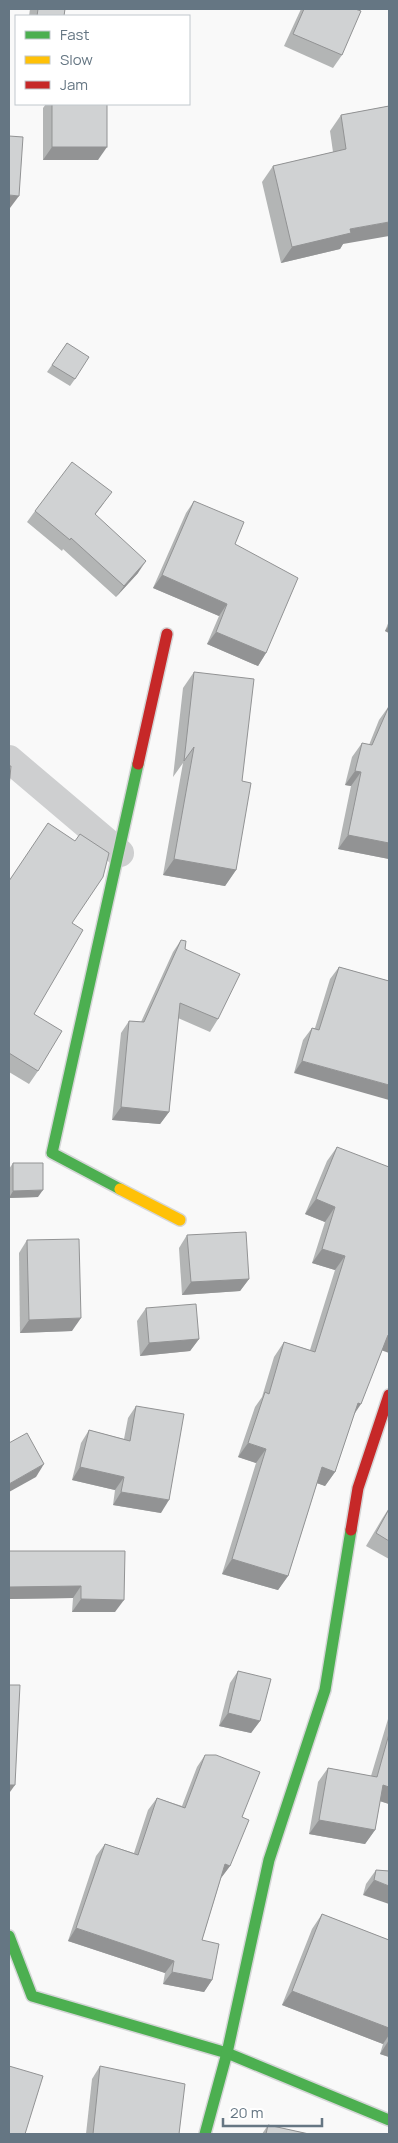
<svg xmlns="http://www.w3.org/2000/svg" width="398" height="2143" font-family="Manrope,sans-serif">
<style>
.lines{fill:none;stroke-linecap:round;stroke-linejoin:round}
.fast-casing{stroke:#d5d6d7;stroke-width:14}
.slow-casing{stroke:#d5d6d7;stroke-width:14}
.jam-casing{stroke:#d5d6d7;stroke-width:14}
.street{stroke:#cecfd0;stroke-width:28}
.fast{stroke:#4caf50;stroke-width:11}
.slow{stroke:#ffc107;stroke-width:11}
.jam{stroke:#c62828;stroke-width:11}
.wall{fill:#b3b5b5}
.shaded-wall{fill:#929394}
.building{fill:#d0d2d3;stroke:#929394}
</style>
<rect width="100%" height="100%" fill="#f9f9f9"/>
<g class="lines">
<g class="fast-casing">
<g id="fast">
<polyline points="120,1189 52,1153 138,764"/>
<polyline points="9,1936 32,1996 227,2053 389,2120"/>
<polyline points="205,2134 227,2053 269,1860 325,1690 351,1530"/>
</g>
</g>
<g class="slow-casing">
<polyline id="slow" points="120,1189 180,1220"/>
</g>
<g class="jam-casing">
<g id="jam">
<polyline points="138,764 167,634"/>
<polyline points="351,1530 358,1488 389,1395"/>
</g>
</g>
<polyline class="street" points="9,759 120,853"/>
<use href="#fast" class="fast"/>
<use href="#slow" class="slow"/>
<use href="#jam" class="jam"/>
</g>
<g class="wall">
<polygon points="30,9 65,9 64,16 29,16"/>
<polygon points="301,9 355,9 342,55 333,68 284,46"/>
<polygon points="46,104 107,104 98,160 43,160 43,108"/>
<polygon points="389,106 343,244 340,249 281,263 262,182 273,166 333,152 330,131 341,115"/>
<polygon points="67,343 75,379 70,386 47,372"/>
<polygon points="194,501 235,544 266,653 258,666 207,644 219,616 153,588 186,513"/>
<polygon points="104,503 95,515 138,573 116,597 63,549 62,551 27,522 35,511"/>
<polygon points="389,621 389,633 385,631"/>
<polygon points="194,672 242,781 236,870 225,886 163,875 183,763 173,777 183,688"/>
<polygon points="389,706 389,859 338,849 351,786 345,785 352,757 362,743 369,745 379,720"/>
<polygon points="9,880 72,923 34,1014 38,1071 29,1084 9,1072"/>
<polygon points="181,940 185,949 218,1019 210,1032 178,1018 169,1112 160,1124 112,1120 121,1033 129,1021 141,1022 173,952"/>
<polygon points="339,967 389,981 294,1073 303,1040 312,1028 315,1028 330,979"/>
<polygon points="337,1147 382,1351 354,1414 335,1472 325,1486 317,1483 288,1576 278,1590 222,1574 256,1463 238,1457 255,1407 262,1397 274,1357 284,1342 310,1350 335,1270 312,1263 325,1222 305,1214 327,1161"/>
<polygon points="13,1163 38,1197 9,1198 9,1169"/>
<polygon points="187,1235 249,1279 240,1291 182,1295 179,1248"/>
<polygon points="27,1240 72,1331 20,1333 19,1253"/>
<polygon points="146,1308 199,1339 190,1351 140,1356 137,1321"/>
<polygon points="136,1406 161,1513 113,1505 115,1490 72,1480 81,1443 89,1430 124,1439 128,1418"/>
<polygon points="389,1508 389,1559 366,1546 382,1519"/>
<polygon points="9,1551 125,1551 115,1612 72,1612 73,1598 9,1599"/>
<polygon points="238,1671 260,1721 251,1733 219,1726 230,1683"/>
<polygon points="389,1717 389,1804 380,1801 375,1830 365,1844 309,1834 318,1782 328,1768 371,1776 388,1719"/>
<polygon points="205,1755 242,1817 230,1866 221,1878 202,1940 212,1980 204,1992 163,1984 165,1973 68,1941 96,1856 105,1844 134,1853 148,1810 157,1798 182,1806 197,1767"/>
<polygon points="376,1870 389,1871 363,1895 366,1884"/>
<polygon points="322,1914 389,1940 389,2057 380,2054 383,2044 282,2005 312,1929"/>
<polygon points="100,2066 179,2134 86,2134 92,2079"/>
<polygon points="268,2125 309,2134 262,2134"/>
</g>
<g class="shaded-wall">
<polygon points="52,147 107,147 98,160 43,160"/>
<polygon points="9,195 19,196 10,208 9,208"/>
<polygon points="389,222 389,236 343,244 340,249 281,263 292,247 350,229"/>
<polygon points="146,561 138,573 116,597 124,586"/>
<polygon points="162,575 227,604 219,616 153,588"/>
<polygon points="389,625 389,633 385,631"/>
<polygon points="216,632 266,653 258,666 207,644"/>
<polygon points="355,771 361,772 351,786 345,785"/>
<polygon points="348,835 389,843 389,859 338,849"/>
<polygon points="174,859 236,870 225,886 163,875"/>
<polygon points="302,1061 389,1085 389,1100 294,1073"/>
<polygon points="121,1107 169,1112 160,1124 112,1120"/>
<polygon points="43,1190 38,1197 9,1198 13,1191"/>
<polygon points="316,1199 335,1207 325,1222 305,1214"/>
<polygon points="322,1249 345,1256 335,1270 312,1263"/>
<polygon points="249,1279 240,1291 182,1295 191,1282"/>
<polygon points="81,1318 72,1331 20,1333 29,1320"/>
<polygon points="388,1335 389,1335 389,1353 378,1349"/>
<polygon points="199,1339 190,1351 140,1356 149,1343"/>
<polygon points="358,1403 361,1404 351,1419"/>
<polygon points="248,1443 266,1449 256,1463 238,1457"/>
<polygon points="44,1464 36,1477 9,1492 9,1484"/>
<polygon points="80,1467 124,1477 115,1490 72,1480"/>
<polygon points="322,1467 335,1472 325,1486 311,1481"/>
<polygon points="121,1492 169,1500 161,1513 113,1505"/>
<polygon points="232,1559 288,1576 278,1590 222,1574"/>
<polygon points="81,1586 73,1598 9,1599 9,1587"/>
<polygon points="81,1599 124,1600 115,1612 72,1612"/>
<polygon points="228,1713 260,1721 251,1733 219,1726"/>
<polygon points="9,1785 15,1785 10,1792 9,1792"/>
<polygon points="383,1785 389,1787 389,1804 373,1799"/>
<polygon points="319,1820 375,1830 365,1844 309,1834"/>
<polygon points="225,1864 230,1866 221,1878"/>
<polygon points="374,1880 389,1886 389,1904 363,1895"/>
<polygon points="76,1928 174,1961 165,1973 68,1941"/>
<polygon points="172,1972 212,1980 204,1992 163,1984"/>
<polygon points="292,1991 389,2028 389,2035 383,2044 282,2005"/>
<polygon points="389,2040 389,2057 380,2054"/>
</g>
<g class="building">
<polygon points="38,9 65,9 64,16 37,16"/>
<polygon points="304,9 355,9 361,11 342,55 293,34"/>
<rect x="52" y="104" width="55" height="43"/>
<polygon points="389,106 389,222 350,229 351,233 292,247 273,166 346,149 341,115"/>
<polygon points="9,136 23,137 19,196 9,195"/>
<polygon points="67,343 89,357 75,379 52,365"/>
<polygon points="72,462 112,492 95,514 146,561 124,586 71,538 70,540 35,511"/>
<polygon points="194,501 244,522 235,544 298,578 266,653 216,632 227,604 162,575"/>
<polygon points="194,672 254,679 242,781 251,783 236,870 174,859 194,747 184,761"/>
<polygon points="389,706 389,843 348,835 361,772 355,771 362,743 372,745"/>
<polygon points="9,766 11,766 9,787"/>
<polygon points="48,823 75,841 80,834 109,853 103,877 72,923 83,930 34,1014 62,1031 38,1071 9,1053 9,881"/>
<polygon points="181,940 186,941 185,949 240,974 218,1019 180,1003 169,1112 121,1107 129,1021 144,1022"/>
<polygon points="339,967 389,981 389,1085 302,1061 312,1028 319,1030"/>
<polygon points="337,1147 389,1167 389,1335 388,1335 361,1404 358,1403 335,1472 322,1467 288,1576 232,1559 266,1449 248,1443 265,1392 269,1394 284,1342 315,1352 345,1256 322,1249 335,1207 316,1199"/>
<polygon points="13,1163 43,1163 43,1190 13,1191"/>
<polygon points="246,1232 249,1279 191,1282 187,1235"/>
<polygon points="79,1239 81,1318 29,1320 27,1240"/>
<polygon points="196,1304 199,1339 149,1343 146,1308"/>
<polygon points="136,1406 184,1414 169,1500 121,1492 124,1477 80,1467 89,1430 130,1441"/>
<polygon points="27,1433 44,1464 9,1484 9,1443"/>
<polygon points="389,1509 389,1541 376,1533"/>
<polygon points="9,1551 125,1551 124,1600 81,1599 81,1586 9,1587"/>
<polygon points="238,1671 271,1679 260,1721 228,1713"/>
<polygon points="9,1685 20,1685 15,1785 9,1785"/>
<polygon points="389,1734 389,1787 383,1785 375,1830 319,1820 328,1768 377,1777"/>
<polygon points="205,1755 216,1755 260,1772 242,1817 249,1820 230,1866 225,1864 202,1940 219,1944 212,1980 172,1972 174,1961 76,1928 105,1844 138,1855 157,1798 185,1808"/>
<polygon points="376,1870 389,1871 389,1886 374,1880"/>
<polygon points="322,1914 389,1940 389,2028 292,1991"/>
<polygon points="9,2066 43,2076 25,2134 9,2134"/>
<polygon points="100,2066 185,2084 179,2134 93,2134"/>
<polygon points="268,2125 309,2134 266,2134"/>
</g>
<rect width="398" height="2143" fill="none" stroke="#657683" stroke-width="20"/>
<rect x="15" y="15" width="175" height="90" fill="#ffffff" stroke="#c1c8cd"/>
<rect x="25" y="31" width="25" height="8" fill="#4caf50" stroke="#c1c8cd"/>
<text x="60" y="40" font-size="15" fill="#657683">Fast</text>
<rect x="25" y="56" width="25" height="8" fill="#ffc107" stroke="#c1c8cd"/>
<text x="60" y="65" font-size="15" fill="#657683">Slow</text>
<rect x="25" y="81" width="25" height="8" fill="#c62828" stroke="#c1c8cd"/>
<text x="60" y="90" font-size="15" fill="#657683">Jam</text>
<path d="M223 2118v8h99v-8" fill="none" stroke="#657683" stroke-width="2.5"/>
<text x="230" y="2118" font-size="15" fill="#657683" stroke="#ffffff" stroke-width="4" paint-order="stroke">20 m</text>
</svg>
